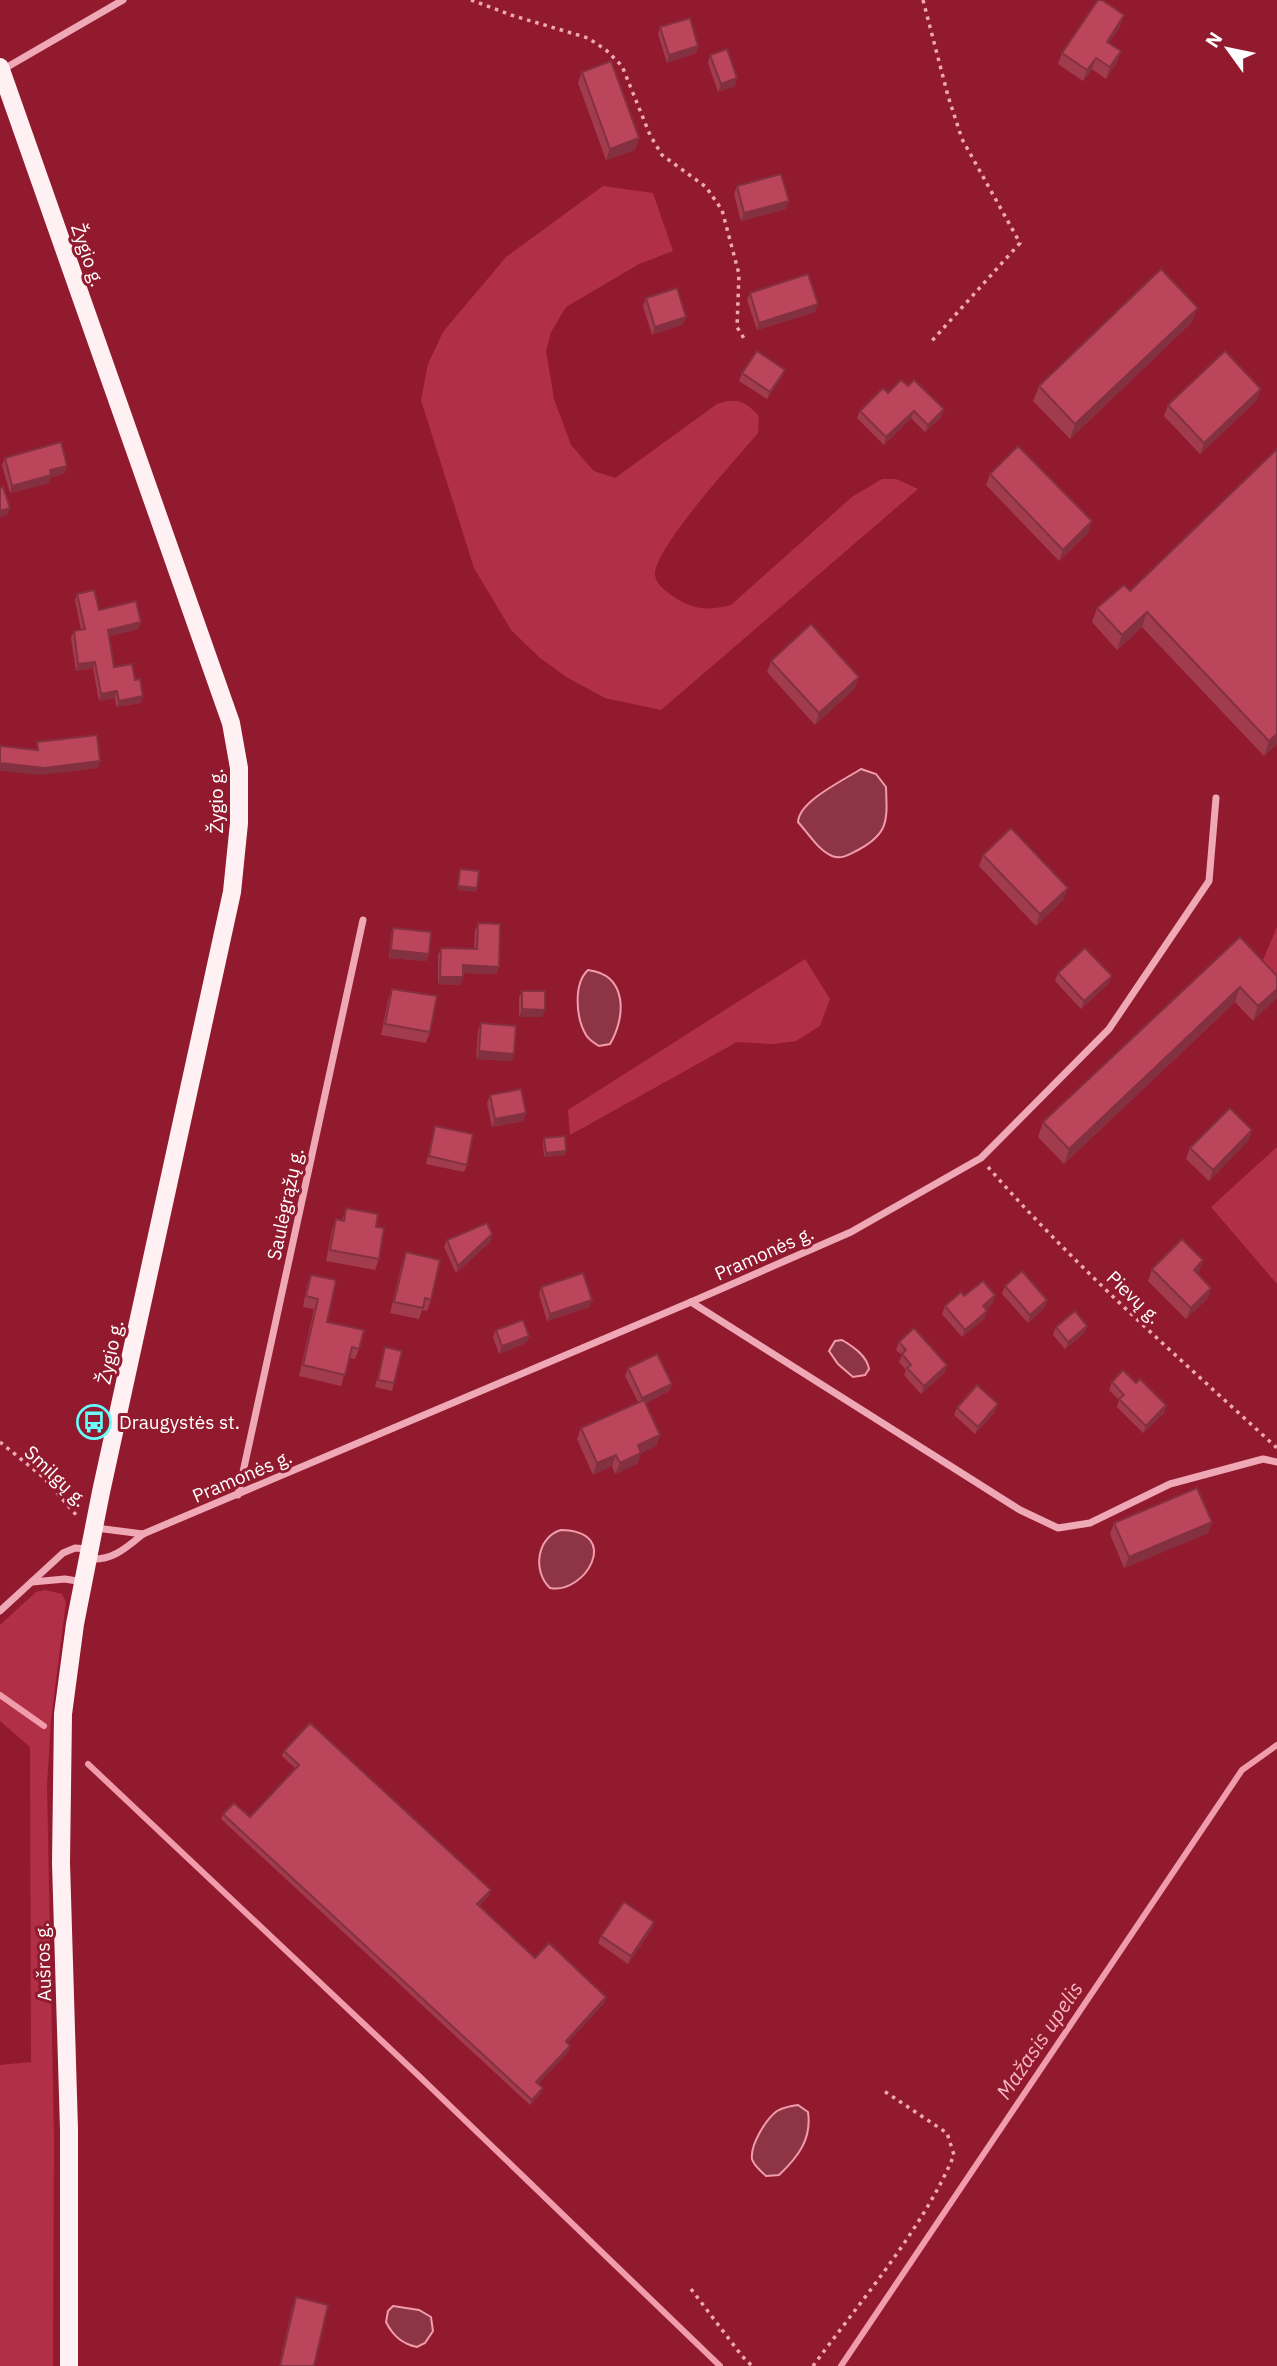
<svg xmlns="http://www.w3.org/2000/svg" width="1277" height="2366" font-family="'IBM Plex Sans',sans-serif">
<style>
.green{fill:#b13048}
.water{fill:#8d3544;stroke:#f19cad;stroke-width:2}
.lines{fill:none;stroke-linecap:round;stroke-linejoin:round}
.stream{stroke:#f19cad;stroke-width:6}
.path{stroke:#efa9b6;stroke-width:3.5;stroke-dasharray:3.5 5;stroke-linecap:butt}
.minor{stroke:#efa9b6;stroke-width:7}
.primary{stroke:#fff1f3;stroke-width:18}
.wall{fill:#a13c4f}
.shaded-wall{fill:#833140}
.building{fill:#bb465c;stroke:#833140;stroke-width:2}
.labels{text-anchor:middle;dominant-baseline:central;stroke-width:6;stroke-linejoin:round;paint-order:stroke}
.street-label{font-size:19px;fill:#fff;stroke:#921a2e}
.poi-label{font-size:19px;fill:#fff;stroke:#921a2e;text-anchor:start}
.water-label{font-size:21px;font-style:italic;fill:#f6b5c2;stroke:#921a2e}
</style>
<rect width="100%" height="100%" fill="#921a2e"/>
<g class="green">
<path d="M603,186L653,193L673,251L639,264L566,307L551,332L546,351L554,399L571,445L594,471L615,478L717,404C738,397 745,401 759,416L758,433C738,457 653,549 655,575C656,584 664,590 671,595C693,610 707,611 731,605L852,497L882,479H896L918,489L661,710L605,698L568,678L540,658L511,630L474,568L421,400L428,364L443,332L506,257Z"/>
<polygon points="1277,927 1277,981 1263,960"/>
<polygon points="805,959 830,999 820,1026 796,1041 773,1044 737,1042 570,1135 568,1110"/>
<polygon points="1277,1147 1277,1284 1211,1207"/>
<polygon points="45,1590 62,1594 66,1602 51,1720 47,1785 54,2139 53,2366 0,2366 0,2065 31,2062 30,1747 0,1721 0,1625 36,1592"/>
</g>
<g class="water">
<path d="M861,769L876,774L886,787C887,819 890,833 858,850C850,854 842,860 832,856C818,850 808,833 798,822C799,801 844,780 861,769Z"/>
<path d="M588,970C628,975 626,1017 610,1044L599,1046C594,1043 589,1040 586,1035C576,1018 573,984 588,970Z"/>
<path d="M842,1340C854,1347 867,1356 869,1369L865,1375L853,1377L838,1364L829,1351L835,1341Z"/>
<path d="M561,1530C623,1531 585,1595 550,1588C532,1571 537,1537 561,1530Z"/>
<path d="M798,2105L808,2112C812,2139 798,2157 779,2175L766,2176C761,2171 754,2166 752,2159C750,2145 766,2119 777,2111C784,2107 790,2106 798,2105Z"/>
<path d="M393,2306L419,2310L431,2317L433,2331L425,2343L417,2347C402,2344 393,2336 386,2322L388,2311Z"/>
</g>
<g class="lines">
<g class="stream">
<polyline points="0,1695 44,1726"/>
<polyline points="88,1764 419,2076 720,2366"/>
<polyline points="841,2366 1242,1770 1277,1745"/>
</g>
<g class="path">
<polyline points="471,0 511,15 588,38 606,50 622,66 650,135 662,155 706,187 722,210 739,274 737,327 745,340"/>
<polyline points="923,0 948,96 962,139 1020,243 930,343"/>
<path d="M988,1167C1076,1268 1178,1357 1277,1448"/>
<polyline points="0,1442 43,1477 78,1517"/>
<polyline points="691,2289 742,2356 752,2366"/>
<path d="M813,2366C860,2302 924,2227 954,2155L947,2133L884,2091"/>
</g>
<g class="minor">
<polyline points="2,70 123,0"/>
<polyline points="691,1302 1020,1510 1058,1528 1090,1523 1170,1484 1263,1459 1277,1462"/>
<polyline points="238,1495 363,920"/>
<polyline points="96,1528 143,1534"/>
<path d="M89,1559C112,1561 126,1548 143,1534L691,1302L851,1232L981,1158L1109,1029L1209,881L1216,798"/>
<polyline points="32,1582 65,1579 83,1582"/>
<polyline points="0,1611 63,1553 75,1548 88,1549"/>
</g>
<polyline class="primary" points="0,67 231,723 239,768 239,823 232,892 101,1492 75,1624 63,1714 61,1863 69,2129 69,2366"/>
</g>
<g class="wall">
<polygon points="1124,15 1120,26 1109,43 1121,51 1117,62 1106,79 1092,69 1083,81 1058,64 1062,53"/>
<polygon points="660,27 698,46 696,53 667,63 658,34"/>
<polygon points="710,55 735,86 718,92 708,63"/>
<polygon points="582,72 635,150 606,160 578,83"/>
<polygon points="737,186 789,201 786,209 741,221 734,194"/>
<polygon points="750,293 815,312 757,330 747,300"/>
<polygon points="646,298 683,324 652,335 643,306"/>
<polygon points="1192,322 1070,439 1033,401 1039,386"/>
<polygon points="785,370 782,377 767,399 739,381 742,373"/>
<polygon points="908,386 944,409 941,417 925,432 911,418 884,445 857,418 860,411 888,393"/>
<polygon points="1257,400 1200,454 1164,416 1168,405"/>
<polygon points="5,458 65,473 51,477 49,483 10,493 2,465"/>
<polygon points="990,474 1088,533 1059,561 986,485"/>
<polygon points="1124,585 1277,744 1264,756 1142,627 1117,650 1092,622 1097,608"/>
<polygon points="77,594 99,610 141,622 138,629 109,636 114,667 135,680 141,703 116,707 115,698 99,701 93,668 76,671 71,638 74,631 81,630 75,600"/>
<polygon points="771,661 855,688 815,725 767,672"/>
<polygon points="983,855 1064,899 1036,926 979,866"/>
<polygon points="478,923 499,967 496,974 463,973 463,977 460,985 438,984 438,955 441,948 474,949 475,931"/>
<polygon points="393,928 429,954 426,961 389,958 391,936"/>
<polygon points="1240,937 1277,976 1253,1021 1235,1002 1064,1164 1038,1137 1043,1122"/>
<polygon points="1058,973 1109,983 1081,1009 1055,981"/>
<polygon points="392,989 430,1032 426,1043 381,1035 388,1000"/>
<polygon points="522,991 542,1017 519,1017 519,998"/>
<polygon points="481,1023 512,1061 476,1059 478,1031"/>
<polygon points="490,1095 526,1113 523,1121 492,1127 487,1103"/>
<polygon points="435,1126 467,1165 464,1172 426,1164"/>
<polygon points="1252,1130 1248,1141 1209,1181 1186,1159 1190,1148"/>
<polygon points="544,1138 566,1151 565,1155 544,1157 543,1142"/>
<polygon points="346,1208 376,1227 379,1259 375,1270 326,1261 332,1230 336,1219 342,1220"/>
<polygon points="492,1234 490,1242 456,1273 444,1247 447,1240"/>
<polygon points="406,1252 431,1300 427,1311 422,1310 419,1319 390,1313 402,1263"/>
<polygon points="1203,1260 1199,1271 1197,1274 1211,1288 1207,1299 1186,1319 1148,1281 1152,1269"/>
<polygon points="311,1275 327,1322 359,1349 355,1359 349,1358 341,1386 299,1376 314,1309 303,1307 307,1285"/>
<polygon points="1005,1286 1047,1300 1045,1307 1028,1323 1002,1294"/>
<polygon points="541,1287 589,1307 547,1321 539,1294"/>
<polygon points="995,1295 993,1303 986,1309 985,1318 962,1337 942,1314 945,1306 964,1296"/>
<polygon points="1087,1326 1084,1333 1065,1349 1053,1335 1056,1327"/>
<polygon points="496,1330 529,1336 526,1343 499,1354 493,1337"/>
<polygon points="899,1342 947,1365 945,1372 921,1394 904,1375 906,1370 899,1362 902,1355 896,1350"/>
<polygon points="385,1347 394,1383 392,1391 375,1387"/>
<polygon points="628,1368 672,1384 669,1391 646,1403 660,1435 656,1446 641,1453 637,1464 615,1474 612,1466 593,1475 577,1439 581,1428 638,1402 625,1376"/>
<polygon points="1112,1382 1136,1383 1166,1405 1164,1413 1143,1433 1117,1407 1119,1400 1109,1390"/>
<polygon points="957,1408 995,1412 975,1434 954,1415"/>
<polygon points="1212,1522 1208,1533 1124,1568 1110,1534 1114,1523"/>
<polygon points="284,1751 491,1890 489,1895 479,1906 535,1958 605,2002 567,2043 570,2046 569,2051 538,2084 541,2093 530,2105 221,1819 223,1814 250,1817 295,1768 282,1756"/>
<polygon points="654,1922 651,1930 628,1964 598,1943 601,1936"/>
<polygon points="296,2297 314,2366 279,2366 292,2308"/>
</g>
<g class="shaded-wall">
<polygon points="1124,15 1120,26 1103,53 1107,42"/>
<polygon points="698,46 696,53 667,63 669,55"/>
<polygon points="1121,51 1117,62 1106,79 1110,67"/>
<polygon points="1096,58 1092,69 1083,81 1087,70"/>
<polygon points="737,78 735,86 718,92 721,84"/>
<polygon points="639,138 635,150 606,160 610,149"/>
<polygon points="789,201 786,209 741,221 744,213"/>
<polygon points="818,304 815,312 757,330 759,323"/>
<polygon points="1198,308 1192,322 1070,439 1075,424"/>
<polygon points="686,317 683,324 652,335 655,327"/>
<polygon points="785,370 782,377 767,399 770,392"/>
<polygon points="1261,389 1257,400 1200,454 1204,443"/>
<polygon points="944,409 941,417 925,432 928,425"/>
<polygon points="914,411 911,418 884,445 886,437"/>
<polygon points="67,466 65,473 51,477 49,483 10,493 12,486 50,470"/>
<polygon points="10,508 7,515 0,518 0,511"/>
<polygon points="1092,521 1088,533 1059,561 1063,550"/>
<polygon points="1147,612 1142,627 1117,650 1122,635"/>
<polygon points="141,622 138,629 106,637 108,630"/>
<polygon points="95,662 93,668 76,671 78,664"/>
<polygon points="859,677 855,688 815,725 819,713"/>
<polygon points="117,691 115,698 99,701 101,694"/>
<polygon points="143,696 141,703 116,707 119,701"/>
<polygon points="1277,734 1277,744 1264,756 1269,741"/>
<polygon points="100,761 98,768 41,775 0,771 0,763"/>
<polygon points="458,886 477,888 476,892 457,890"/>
<polygon points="1068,888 1064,899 1036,926 1040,914"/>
<polygon points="391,950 429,954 426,961 389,958"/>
<polygon points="463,965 499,967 496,974 460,973"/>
<polygon points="1112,976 1109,983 1081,1009 1084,1001"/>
<polygon points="440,977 463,977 460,985 438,984"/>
<polygon points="1240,987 1235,1002 1064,1164 1069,1149"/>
<polygon points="1277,989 1277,998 1253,1021 1258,1006"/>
<polygon points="522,1009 545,1010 542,1017 519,1017"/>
<polygon points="479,1051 514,1054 512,1061 476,1059"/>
<polygon points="526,1113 523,1121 492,1127 495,1119"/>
<polygon points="1252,1130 1248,1141 1209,1181 1213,1170"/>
<polygon points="566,1151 565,1155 544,1157 546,1153"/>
<polygon points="492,1234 490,1242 456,1273 458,1266"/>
<polygon points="1203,1260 1199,1271 1190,1281 1194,1270"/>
<polygon points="1211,1288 1207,1299 1186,1319 1191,1308"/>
<polygon points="995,1295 993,1303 981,1313 983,1306"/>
<polygon points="592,1300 589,1307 547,1321 550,1314"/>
<polygon points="1047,1300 1045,1307 1028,1323 1030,1315"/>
<polygon points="987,1311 985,1318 962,1337 965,1330"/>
<polygon points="1087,1326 1084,1333 1065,1349 1068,1342"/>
<polygon points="529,1336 526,1343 499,1354 502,1346"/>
<polygon points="947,1365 945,1372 921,1394 924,1386"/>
<polygon points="672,1384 669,1391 640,1406 642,1398"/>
<polygon points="998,1404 995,1412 975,1434 978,1427"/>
<polygon points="1166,1405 1164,1413 1143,1433 1146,1426"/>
<polygon points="660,1435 656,1446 634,1456 638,1445"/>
<polygon points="641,1453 637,1464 615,1474 620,1463"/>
<polygon points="616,1455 612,1466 593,1475 597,1463"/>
<polygon points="1212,1522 1208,1533 1124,1568 1129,1557"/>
<polygon points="491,1890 489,1895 475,1909 477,1904"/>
<polygon points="654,1922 651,1930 628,1964 631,1956"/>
<polygon points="606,1997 605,2002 564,2046 566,2041"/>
<polygon points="570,2046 569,2051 535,2087 536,2082"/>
<polygon points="543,2088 541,2093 530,2105 532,2100"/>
</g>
<g class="building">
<polygon points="1098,0 1102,0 1124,15 1107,42 1121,51 1110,67 1096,58 1087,70 1062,53"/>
<polygon points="690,18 698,46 669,55 660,27"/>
<polygon points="727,49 737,78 721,84 710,55"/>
<polygon points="611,61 639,138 610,149 582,72"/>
<polygon points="781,174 789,201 744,213 737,186"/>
<polygon points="1161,269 1198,308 1075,424 1039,386"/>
<polygon points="808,274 818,304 759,323 750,293"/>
<polygon points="677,288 686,317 655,327 646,298"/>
<polygon points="757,351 785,370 770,392 742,373"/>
<polygon points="1225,351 1261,389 1204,443 1168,405"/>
<polygon points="901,380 908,386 914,380 944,409 928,425 914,411 886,437 860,411 883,388 888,393"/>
<polygon points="61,442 67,466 50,470 51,475 12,486 5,458"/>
<polygon points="1018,446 1092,521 1063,550 990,474"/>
<polygon points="1277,449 1277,734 1269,741 1147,612 1122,635 1097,608 1124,585 1130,591"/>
<polygon points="3,487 10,508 0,511 0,488"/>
<polygon points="94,590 99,610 136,601 141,622 108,630 114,667 132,664 135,680 140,679 143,696 119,701 117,691 101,694 95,662 78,664 74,631 85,629 77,594"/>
<polygon points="811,624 859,677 819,713 771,661"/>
<polygon points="97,735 100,761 44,768 0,763 0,746 38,750 37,742"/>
<polygon points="1011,828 1068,888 1040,914 983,855"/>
<polygon points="460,869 479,871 477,888 458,886"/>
<polygon points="478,923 500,924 499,967 463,965 463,977 440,977 441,948 477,949"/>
<polygon points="393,928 431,932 429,954 391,950"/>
<polygon points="1240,937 1277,976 1277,989 1258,1006 1240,987 1069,1149 1043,1122"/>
<polygon points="1085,948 1112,976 1084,1001 1058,973"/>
<polygon points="392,989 437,996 430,1032 385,1024"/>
<polygon points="522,991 545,991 545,1010 522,1009"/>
<polygon points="481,1023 516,1026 514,1054 479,1051"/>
<polygon points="521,1089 526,1113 495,1119 490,1095"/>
<polygon points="1230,1108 1252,1130 1213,1170 1190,1148"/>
<polygon points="435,1126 473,1134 467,1165 429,1156"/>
<polygon points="565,1136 566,1151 546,1153 544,1138"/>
<polygon points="346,1208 378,1214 376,1227 384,1228 379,1259 330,1250 336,1219 344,1221"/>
<polygon points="487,1223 492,1234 458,1266 447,1240"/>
<polygon points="1182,1239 1203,1260 1194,1270 1211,1288 1191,1308 1152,1269"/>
<polygon points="406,1252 440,1260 431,1300 425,1298 423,1308 394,1302"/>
<polygon points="1022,1271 1047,1300 1030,1315 1005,1286"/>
<polygon points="583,1273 592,1300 550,1314 541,1287"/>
<polygon points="311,1275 336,1280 327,1322 364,1330 359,1349 352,1347 345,1375 303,1365 318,1299 306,1296"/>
<polygon points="983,1281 995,1295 983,1306 987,1311 965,1330 945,1306 961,1292 964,1296"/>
<polygon points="1075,1311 1087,1326 1068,1342 1056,1327"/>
<polygon points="523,1320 529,1336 502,1346 496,1330"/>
<polygon points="914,1328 947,1365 924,1386 907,1368 911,1365 902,1354 906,1350 899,1342"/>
<polygon points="385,1347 402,1351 394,1383 378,1380"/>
<polygon points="657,1354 672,1384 642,1398 628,1368"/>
<polygon points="1123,1370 1136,1383 1140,1379 1166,1405 1146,1426 1119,1399 1124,1395 1112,1382"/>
<polygon points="977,1385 998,1404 978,1427 957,1408"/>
<polygon points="644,1400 660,1435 638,1445 641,1453 620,1463 616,1455 597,1463 581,1428"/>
<polygon points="1197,1488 1212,1522 1129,1557 1114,1523"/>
<polygon points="310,1723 491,1890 477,1904 535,1958 549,1943 606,1997 566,2041 570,2046 536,2082 543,2088 532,2100 223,1814 234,1803 250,1817 299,1765 284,1751"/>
<polygon points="624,1902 654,1922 631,1956 601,1936"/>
<polygon points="296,2297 328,2305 314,2366 280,2366"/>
</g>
<defs>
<g id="bus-ring" transform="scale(1.75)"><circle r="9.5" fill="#921a2e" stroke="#67fffc" stroke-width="1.5"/><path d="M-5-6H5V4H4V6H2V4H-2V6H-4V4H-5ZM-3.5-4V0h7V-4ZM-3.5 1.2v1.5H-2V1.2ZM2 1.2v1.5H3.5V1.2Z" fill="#67fffc"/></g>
</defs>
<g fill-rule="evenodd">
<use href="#bus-ring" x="94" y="1422"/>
</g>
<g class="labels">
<g class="street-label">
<text transform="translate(88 255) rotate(71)">Žygio g.</text>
<text transform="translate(216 801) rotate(-90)">Žygio g.</text>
<text transform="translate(285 1204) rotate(-78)">Saulėgrąžų g.</text>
<text transform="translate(764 1253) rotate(-24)">Pramonės g.</text>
<text transform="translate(1134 1297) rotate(44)">Pievų g.</text>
<text transform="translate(110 1352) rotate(-78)">Žygio g.</text>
<text transform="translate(56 1476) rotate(44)">Smilgų g.</text>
<text transform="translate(242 1476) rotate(-23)">Pramonės g.</text>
<text transform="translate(43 1962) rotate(-92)">Aušros g.</text>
</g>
<g class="poi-label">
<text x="119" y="1422">Draugystės st.</text>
</g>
<g class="water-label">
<text transform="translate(1039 2040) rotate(-56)">Mažasis upelis</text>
</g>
</g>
<g transform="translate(1228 49) rotate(303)" stroke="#921a2e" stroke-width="5" paint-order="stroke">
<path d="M0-5L12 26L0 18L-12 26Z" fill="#ffffff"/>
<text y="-10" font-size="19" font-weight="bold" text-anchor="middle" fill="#ffffff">N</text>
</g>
</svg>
